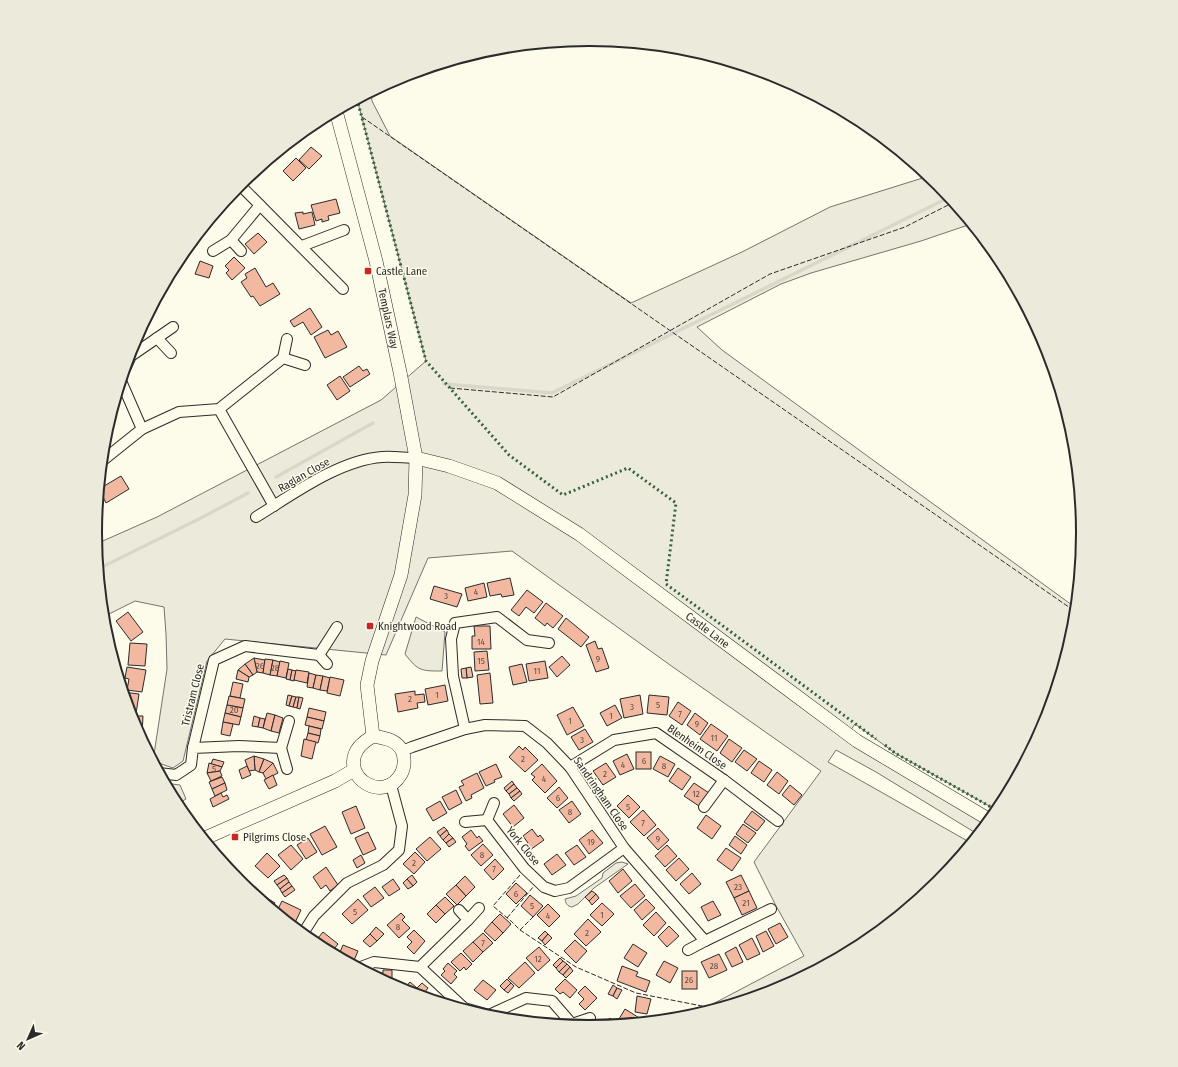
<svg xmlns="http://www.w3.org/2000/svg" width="1178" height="1067" font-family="'Fira Sans Condensed',sans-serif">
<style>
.green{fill:#ecebdb;stroke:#74746e}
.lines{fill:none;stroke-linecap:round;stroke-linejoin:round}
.stream{stroke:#d8d7c9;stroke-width:3.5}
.building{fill:#f2b8a0;stroke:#2b2b2b}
.minor-casing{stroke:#2b2b2b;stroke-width:12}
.tertiary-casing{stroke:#2b2b2b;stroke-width:14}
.minor{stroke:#fdfbea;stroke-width:10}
.tertiary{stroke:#fdfbea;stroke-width:13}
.hedge{stroke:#34623c;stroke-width:3;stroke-dasharray:2 3;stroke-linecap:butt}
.fence{stroke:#2b2b2b;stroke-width:1;stroke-dasharray:5 2;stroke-linecap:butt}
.poi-dot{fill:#c62828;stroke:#fdfbea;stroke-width:1.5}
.labels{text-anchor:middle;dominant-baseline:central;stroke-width:3;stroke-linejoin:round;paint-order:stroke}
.number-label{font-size:9px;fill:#5d4e48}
.poi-label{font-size:11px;fill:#2b2b2b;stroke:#fdfbea;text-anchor:start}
.street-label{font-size:11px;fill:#2b2b2b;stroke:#fdfbea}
.rim{fill:none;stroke:#2b2b2b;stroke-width:2}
</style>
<rect width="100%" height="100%" fill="#fdfbea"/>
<g class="green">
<polygon points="371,92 372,101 390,136 631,303 742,252 830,207 929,176 939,184 971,224 921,241 811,273 781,284 697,327 722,350 1076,608 1074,630 1046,723 998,811 895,753 855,724 845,738 986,825 979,835 876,772 836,750 828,762 971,843 938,883 864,945 778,990 694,1016 707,1007 804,956 775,904 754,862 821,771 670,665 512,551 428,558 386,655 225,639 207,661 183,761 173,768 153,761 167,669 166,634 164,607 135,601 103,617 96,544 157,517 381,400 426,361 357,99"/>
<path d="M416,617L445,632L442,671C421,671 418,671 405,654Z"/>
<polygon points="164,783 180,785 186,799 177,804 181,812 178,808"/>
<path d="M622,862L628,864L594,888L578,904L572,907C567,906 566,904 565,899L576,896L602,878L603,873L616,863Z"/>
</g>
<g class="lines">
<g class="stream">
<polyline points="444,384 552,393 950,197"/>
<polyline points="276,477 373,423"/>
<polyline points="98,569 199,519 248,493"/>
<polyline points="172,798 174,793"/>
</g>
</g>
<g class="building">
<polygon points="311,147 322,156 309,169 299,160"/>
<polygon points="296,158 306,168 293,181 283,171"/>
<polygon points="336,199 340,213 328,216 329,220 322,222 322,219 316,221 311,205"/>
<polygon points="303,212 303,214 312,212 315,225 299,229 295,213"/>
<polygon points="201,231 197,245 191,243"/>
<polygon points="258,233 267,242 254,254 245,244"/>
<polygon points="234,257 245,268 232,280 226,273 229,270 225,266"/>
<polygon points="200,261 213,266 209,278 195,274"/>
<polygon points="255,268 266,287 273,283 280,294 260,306 253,296 251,297 241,282 247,278 245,274"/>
<polygon points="310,308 322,327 311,335 303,322 294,327 290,321"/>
<polygon points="328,330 331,335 338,331 347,347 325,358 314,337"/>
<polygon points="359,366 363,371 367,369 370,374 350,387 343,377"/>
<polygon points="340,376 350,391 337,400 327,385"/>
<polygon points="121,476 129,489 106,503 99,489"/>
<polygon points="98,496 103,503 97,506"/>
<polygon points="510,578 514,595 502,597 501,594 490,596 487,583"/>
<polygon points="484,583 487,597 468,601 465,588"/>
<polygon points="434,586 462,594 457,607 430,599"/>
<polygon points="527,590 543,602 534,613 526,607 519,616 511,610"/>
<polygon points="546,603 563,616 553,628 547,623 545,626 535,618"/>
<polygon points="128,612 143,632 131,641 116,621"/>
<polygon points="566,618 589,637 581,647 558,629"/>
<polygon points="474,626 490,626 491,649 472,649 472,636 475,636"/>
<polygon points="595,641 598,649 602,648 609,668 596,672 586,645"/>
<polygon points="130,643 147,644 145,666 128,665"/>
<polygon points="487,651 489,670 475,671 474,652"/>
<polygon points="562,656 570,665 557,677 549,667"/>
<polygon points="254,658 265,660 263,673 257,672"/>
<polygon points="254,658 257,672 253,675 245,664"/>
<polygon points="265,659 273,660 270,675 263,673"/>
<polygon points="273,660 280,662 277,676 270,675"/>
<polygon points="280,661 289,663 286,678 277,676"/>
<polygon points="545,661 548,678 529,681 526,664"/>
<polygon points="245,664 253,675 249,677 238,670"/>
<polygon points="522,664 527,682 513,685 509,667"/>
<polygon points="127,667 146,670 142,692 127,690 129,679 125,678"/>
<polygon points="471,667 473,677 467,678 466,668"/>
<polygon points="466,668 467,678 462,678 461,669"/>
<polygon points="288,669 292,670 290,680 286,679"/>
<polygon points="238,670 249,677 248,682 236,679"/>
<polygon points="292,670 296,671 294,681 290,680"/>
<polygon points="296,670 309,672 307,683 294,680"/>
<polygon points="309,673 316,675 313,688 307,687"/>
<polygon points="490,673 493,703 480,704 477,675"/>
<polygon points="316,675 323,676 320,690 313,688"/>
<polygon points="323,676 330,678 327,691 320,690"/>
<polygon points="330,677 344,680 340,696 327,693"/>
<polygon points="233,682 243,684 240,698 230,696"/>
<polygon points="445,685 448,701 428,705 425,689"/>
<polygon points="415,691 415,695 424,694 425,702 417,703 418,708 398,712 395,694"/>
<polygon points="123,692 139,694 136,714 129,713"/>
<polygon points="288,695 292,696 289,706 286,705"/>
<polygon points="640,695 643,714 624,718 620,699"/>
<polygon points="649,695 669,697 667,715 647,713"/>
<polygon points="229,696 245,699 243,708 227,705"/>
<polygon points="292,696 296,697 293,707 289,706"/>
<polygon points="296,697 299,697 297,708 293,707"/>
<polygon points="299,697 303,698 300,709 297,708"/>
<polygon points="678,702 691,711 682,725 669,716"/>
<polygon points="227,705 243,708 241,717 225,713"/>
<polygon points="615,705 622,718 607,726 600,713"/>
<polygon points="573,707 584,726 567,735 557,715"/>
<polygon points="309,708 326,712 324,721 307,717"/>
<polygon points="225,713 241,717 239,725 223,722"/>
<polygon points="267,713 275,715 271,731 263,728"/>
<polygon points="695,713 708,723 700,735 687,725"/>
<polygon points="275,715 283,718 279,733 271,731"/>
<polygon points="130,716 143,716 142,736 139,736 132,723"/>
<polygon points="254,716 260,718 258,727 252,726"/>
<polygon points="307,717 324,721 322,729 305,725"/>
<polygon points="260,718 265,719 263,728 258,727"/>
<polygon points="223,722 233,724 230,736 221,734"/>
<polygon points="711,724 728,736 717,751 700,739"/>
<polygon points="309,726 321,729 320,736 308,733"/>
<polygon points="585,729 593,742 579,750 571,737"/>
<polygon points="308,733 320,736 318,743 306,740"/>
<polygon points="304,739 316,742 312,759 301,756"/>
<polygon points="729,739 742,748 732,762 720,753"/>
<polygon points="519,746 523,750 525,747 538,760 525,772 509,757"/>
<polygon points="744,750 757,759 747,771 735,762"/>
<rect x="636" y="752" width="15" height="17"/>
<polygon points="627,754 634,769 620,775 613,761"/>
<polygon points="254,756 264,759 259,772 255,770"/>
<polygon points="254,756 255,770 249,771 245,760"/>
<polygon points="660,756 675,764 668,777 653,769"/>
<polygon points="213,759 224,762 222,767 211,764"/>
<polygon points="264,759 273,763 263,773 259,772"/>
<polygon points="759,761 772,770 764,782 751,773"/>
<polygon points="209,763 222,767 220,771 207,773"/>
<polygon points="273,763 278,773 266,779 263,773"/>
<polygon points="606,763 616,777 603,785 593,771"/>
<polygon points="496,764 502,777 494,780 495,782 486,786 479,772"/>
<polygon points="542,764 557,781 545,793 532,780 535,777 531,774"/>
<polygon points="247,766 251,775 242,779 239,770"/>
<polygon points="678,768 691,777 682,790 669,781"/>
<polygon points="220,771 222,776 211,781 207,773"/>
<polygon points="777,772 788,781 779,794 767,785"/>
<polygon points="477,773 484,788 471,795 472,798 466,801 459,787 464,785 461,781"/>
<polygon points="273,775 277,785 269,789 264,780"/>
<polygon points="222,777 225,783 212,789 209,782"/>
<polygon points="512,781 514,784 506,791 504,788"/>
<polygon points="225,783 227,790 215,796 212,789"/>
<polygon points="694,783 709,793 699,806 684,796"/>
<polygon points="514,784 517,788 509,794 506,791"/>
<polygon points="790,785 802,795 794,805 782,795"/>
<polygon points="559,787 568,798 557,808 547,798"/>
<polygon points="517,788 520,791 511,798 509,794"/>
<polygon points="456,790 462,803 449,810 442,797"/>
<polygon points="520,791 522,794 514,801 511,798"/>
<polygon points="221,793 223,797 227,795 229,799 213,807 210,799"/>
<polygon points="628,795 640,807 629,818 617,806"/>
<polygon points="440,801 447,813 433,821 426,809"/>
<polygon points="572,801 581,814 569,823 559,810"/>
<polygon points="514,805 524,818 513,827 503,814"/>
<polygon points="356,806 365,828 351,834 342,812"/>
<polygon points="643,810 656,825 644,836 630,822"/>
<polygon points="752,811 765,821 757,831 744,822"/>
<polygon points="706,815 721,826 712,839 697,828"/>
<polygon points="743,824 756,833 748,843 736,834"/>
<polygon points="325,826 337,847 322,855 310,834"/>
<polygon points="444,827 447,830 440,836 437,832"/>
<polygon points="658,828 669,840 658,850 647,838"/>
<polygon points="532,829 538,837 540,835 544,840 530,850 526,845 528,843 523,836"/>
<polygon points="447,830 449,834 443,840 440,836"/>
<polygon points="471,830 477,838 479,836 483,841 469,851 465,846 467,844 462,837"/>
<polygon points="592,830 603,843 589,854 579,840"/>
<polygon points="368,832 376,849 363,855 355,838"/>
<polygon points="449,834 453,838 446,843 443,840"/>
<polygon points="735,836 747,845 741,854 729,845"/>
<polygon points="430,837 441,849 427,861 416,849"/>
<polygon points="308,838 317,852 306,859 297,845"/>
<polygon points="453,838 456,842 449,847 446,843"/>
<polygon points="483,844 493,855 481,866 471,855"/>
<polygon points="291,845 303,859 291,870 278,855"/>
<polygon points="577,845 586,857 574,865 565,853"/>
<polygon points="667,845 677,856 665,867 655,856"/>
<polygon points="726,848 741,858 732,871 717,860"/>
<polygon points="415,852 425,862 414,874 403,864"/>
<polygon points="267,853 280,866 268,878 255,866"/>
<polygon points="557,854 566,865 552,875 544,864"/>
<polygon points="361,855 365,863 357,868 353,860"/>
<polygon points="679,858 689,869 676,881 666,870"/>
<polygon points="495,859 504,869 493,880 484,870"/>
<polygon points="326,867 338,885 330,891 326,885 321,889 313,877"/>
<polygon points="623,869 632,881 618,893 609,881"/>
<polygon points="692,873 701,884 689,894 680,884"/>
<polygon points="284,875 287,878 277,885 274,881"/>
<polygon points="412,875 417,882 413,886 407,879"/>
<polygon points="741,875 749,891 734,898 726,882"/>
<polygon points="465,876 475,887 466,896 456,885"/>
<polygon points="236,877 247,888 246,889 239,883 235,878"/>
<polygon points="287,878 289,882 280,889 277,885"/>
<polygon points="393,879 400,889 389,896 382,887"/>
<polygon points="407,879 413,886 408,889 403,883"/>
<polygon points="289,882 292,886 282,893 280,889"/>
<polygon points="516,883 527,893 516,904 506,894"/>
<polygon points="635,884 645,896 631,908 620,896"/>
<polygon points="456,885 466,896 457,905 446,894"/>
<polygon points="292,886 295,890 285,897 282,893"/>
<polygon points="375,887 384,898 371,907 363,896"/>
<polygon points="251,888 275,903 271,909 249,891"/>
<polygon points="592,891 596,894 589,901 585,897"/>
<polygon points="749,891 757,908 742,915 734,898"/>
<polygon points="596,894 599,898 592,905 589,901"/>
<polygon points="530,895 543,906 533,917 521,906"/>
<polygon points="445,897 454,906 445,914 436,905"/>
<polygon points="358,899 368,910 352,924 342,914"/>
<polygon points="646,899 655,908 642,920 634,910"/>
<polygon points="282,901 301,910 293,927 276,913"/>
<polygon points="713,901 721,915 708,921 701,907"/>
<polygon points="602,903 614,914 602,926 590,915"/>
<polygon points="548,904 560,916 549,927 537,915"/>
<polygon points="436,905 445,914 436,923 427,914"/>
<polygon points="656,912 666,923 654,936 643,925"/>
<polygon points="401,913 405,917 402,920 410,928 399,938 387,925"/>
<polygon points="500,914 511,924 503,933 492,922"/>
<polygon points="588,919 601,932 586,946 574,934"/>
<polygon points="492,922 503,933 495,941 484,931"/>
<polygon points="780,923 788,937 776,944 768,929"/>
<polygon points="669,926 679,936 667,947 658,937"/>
<polygon points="376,927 384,934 377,941 370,934"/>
<polygon points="414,930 425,941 414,954 407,947 412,942 407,937"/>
<polygon points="545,931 548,934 542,941 538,938"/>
<polygon points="766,931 774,946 763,952 756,936"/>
<polygon points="323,932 338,944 331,953 313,944"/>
<polygon points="483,933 493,943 483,952 473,942"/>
<polygon points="370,934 377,941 370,947 363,941"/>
<polygon points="548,934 552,938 545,945 542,941"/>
<polygon points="752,938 760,954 747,960 739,945"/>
<polygon points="575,940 587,951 576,963 564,951"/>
<polygon points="473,942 483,952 473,962 463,951"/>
<polygon points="633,944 647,953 638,967 624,958"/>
<polygon points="343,945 358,951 352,965 338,957"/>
<polygon points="539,947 550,960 538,971 526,958"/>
<polygon points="736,947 743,962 732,967 725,953"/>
<polygon points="461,953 472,964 466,970 464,967 460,971 451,962"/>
<polygon points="719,954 727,970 709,978 701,962"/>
<polygon points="560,958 563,961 556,968 553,965"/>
<polygon points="563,961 567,964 559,972 556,968"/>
<polygon points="664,961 678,968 670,983 656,975"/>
<polygon points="525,962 535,973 519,988 508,978"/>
<polygon points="448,963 457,971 454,974 457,977 451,984 441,975 445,971 443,969"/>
<polygon points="567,964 570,967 563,975 559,972"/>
<polygon points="622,966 638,972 636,976 650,981 646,992 617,981"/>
<polygon points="570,967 573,971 566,978 563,975"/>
<polygon points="383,970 392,970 392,986 372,976 372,974 383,973"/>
<rect x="682" y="971" width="15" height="18"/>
<polygon points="507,979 511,983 504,990 500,986"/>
<polygon points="565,979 577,990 570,998 563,992 560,994 555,989"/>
<polygon points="483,980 496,990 487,1000 474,990"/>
<polygon points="410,982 417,988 422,983 428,988 421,997 405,992 403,990"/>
<polygon points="511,983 514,986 508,993 504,990"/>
<polygon points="613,985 617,988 613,996 608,994"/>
<polygon points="585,986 597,998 585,1010 579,1004 584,999 578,993"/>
<polygon points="617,988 622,990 617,999 613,996"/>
<polygon points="637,996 651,999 647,1014 635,1012"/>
<polygon points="625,1009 641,1019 639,1023 626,1024 619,1019"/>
<polygon points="610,1018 617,1025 599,1027"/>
</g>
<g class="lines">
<g class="minor-casing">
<g id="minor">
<polyline points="239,184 343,289"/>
<polyline points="302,246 344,230"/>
<polyline points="213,251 231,240"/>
<polyline points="241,251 231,240 260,205"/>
<polyline points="157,338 171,353"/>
<polyline points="283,358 287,339"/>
<polyline points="125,369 131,356 173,327"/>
<polyline points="121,381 142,429"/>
<polyline points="219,409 274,506"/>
<polyline points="102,461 142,429 179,412 219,409 283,358 305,365"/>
<path d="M256,517C292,495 339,460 382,457C393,456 405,458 416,458"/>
<polyline points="319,655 327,664"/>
<polyline points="465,729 453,676 451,639 455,623 497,617 527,640 549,643"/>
<polyline points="193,748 214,660 245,646 319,655 337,627"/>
<polyline points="281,748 287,769"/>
<polyline points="402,751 412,747 465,729 485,725 525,726 547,743 570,767 624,848 705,941 688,950"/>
<polyline points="570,767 614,740 656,733 724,780 778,821"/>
<polyline points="159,773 176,775 191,765 193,748 239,746 281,748 289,721"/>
<polyline points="704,807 724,780"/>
<polyline points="487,820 494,803"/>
<polyline points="465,822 487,820 524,868 544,887 555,891 569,888 624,848"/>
<polyline points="468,920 479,908"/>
<polyline points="302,935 314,916 347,883 383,865 399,850 402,826 391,785"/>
<polyline points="705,941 771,909"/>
<polyline points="420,967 468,920 459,910"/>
<polyline points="358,968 374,962 420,967 464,1008 489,1015 526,998 552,1001 572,1024 570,1026"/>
<polyline points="572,1024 590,1018"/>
</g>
</g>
<g class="tertiary-casing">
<g id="tertiary">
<path id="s1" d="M336,111L376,261L400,372L416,458L415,495L401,575L372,661L367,685L373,736"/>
<path id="s2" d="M416,458L449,466L497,483L579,534L857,741L990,820"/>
<path d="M373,736C385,738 398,740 403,753C405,761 405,767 401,774C384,804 341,778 357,750C361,743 367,740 373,736Z"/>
<polyline points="203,839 335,781 354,770"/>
</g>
</g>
<use href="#minor" class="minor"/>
<use href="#tertiary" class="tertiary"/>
<g class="hedge">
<polyline points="357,99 426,361 509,455 563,495 628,468 676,503 666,584 876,739"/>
<polyline points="885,745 895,753 998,811"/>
</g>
<g class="fence">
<polyline points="362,117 1076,612"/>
<polyline points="450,388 553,397 770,274 905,227 954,202"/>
<polyline points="520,875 493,906 511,921 520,930 576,967 636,993 707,1007"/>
<polyline points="507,918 534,886"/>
<polyline points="520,930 533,917"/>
</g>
</g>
<g class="poi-dot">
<rect x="364" y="267" width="8" height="8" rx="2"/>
<rect x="366" y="622" width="8" height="8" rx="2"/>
<rect x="231" y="833" width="8" height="8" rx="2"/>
</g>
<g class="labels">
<g class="number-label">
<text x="476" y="592">4</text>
<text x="446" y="596">3</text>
<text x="481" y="642">14</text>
<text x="598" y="659">9</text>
<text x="481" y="661">15</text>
<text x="260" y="666">26</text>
<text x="275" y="668">28</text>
<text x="537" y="671">11</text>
<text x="437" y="695">1</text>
<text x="410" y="699">2</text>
<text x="658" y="705">5</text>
<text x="632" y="707">3</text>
<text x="234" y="710">20</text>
<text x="680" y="714">7</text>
<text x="611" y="716">1</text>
<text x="570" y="721">1</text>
<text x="697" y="724">9</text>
<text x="714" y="738">11</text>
<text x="582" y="740">3</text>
<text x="523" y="759">2</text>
<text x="644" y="761">6</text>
<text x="623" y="765">4</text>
<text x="664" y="766">8</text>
<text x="214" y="769">5</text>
<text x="605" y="774">2</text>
<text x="544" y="779">4</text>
<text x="696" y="794">12</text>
<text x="558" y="798">6</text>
<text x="628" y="807">5</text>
<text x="570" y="812">8</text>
<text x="643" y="823">7</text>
<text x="658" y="839">9</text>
<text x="591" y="842">19</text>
<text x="482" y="855">8</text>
<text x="414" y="863">2</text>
<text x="494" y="869">7</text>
<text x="738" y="887">23</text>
<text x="516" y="894">6</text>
<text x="746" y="903">21</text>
<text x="532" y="906">5</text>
<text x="355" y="912">5</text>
<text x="602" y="915">1</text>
<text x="548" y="916">4</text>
<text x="398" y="927">8</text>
<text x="587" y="933">2</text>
<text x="483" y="943">7</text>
<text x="538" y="959">12</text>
<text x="714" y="966">28</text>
<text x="689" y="980">26</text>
</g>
<g class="poi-label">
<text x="376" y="271">Castle Lane</text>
<text x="378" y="626">Knightwood Road</text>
<text x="243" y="837">Pilgrims Close</text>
</g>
<g class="street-label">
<text stroke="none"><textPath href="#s1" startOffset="214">Templars Way</textPath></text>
<text transform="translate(304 475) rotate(-30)">Raglan Close</text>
<text stroke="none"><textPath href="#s2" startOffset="342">Castle Lane</textPath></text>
<text transform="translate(193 695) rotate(-76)">Tristram Close</text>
<text transform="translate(697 747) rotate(35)">Blenheim Close</text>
<text transform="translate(601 794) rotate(55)">Sandringham Close</text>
<text transform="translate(523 846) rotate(51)">York Close</text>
</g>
</g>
<path d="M0 0H1178V1067H0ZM102 533a487 487 0 1 1 974 0a487 487 0 1 1-974 0Z" fill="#eceadb" fill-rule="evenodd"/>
<path class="rim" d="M102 533a487 487 0 1 1 974 0a487 487 0 1 1-974 0Z"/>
<g transform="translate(28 1039) rotate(225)" stroke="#fdfbea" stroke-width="3" paint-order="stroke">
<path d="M0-3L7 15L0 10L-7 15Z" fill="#2b2b2b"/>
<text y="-6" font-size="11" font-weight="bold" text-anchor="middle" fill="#2b2b2b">N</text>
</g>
</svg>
